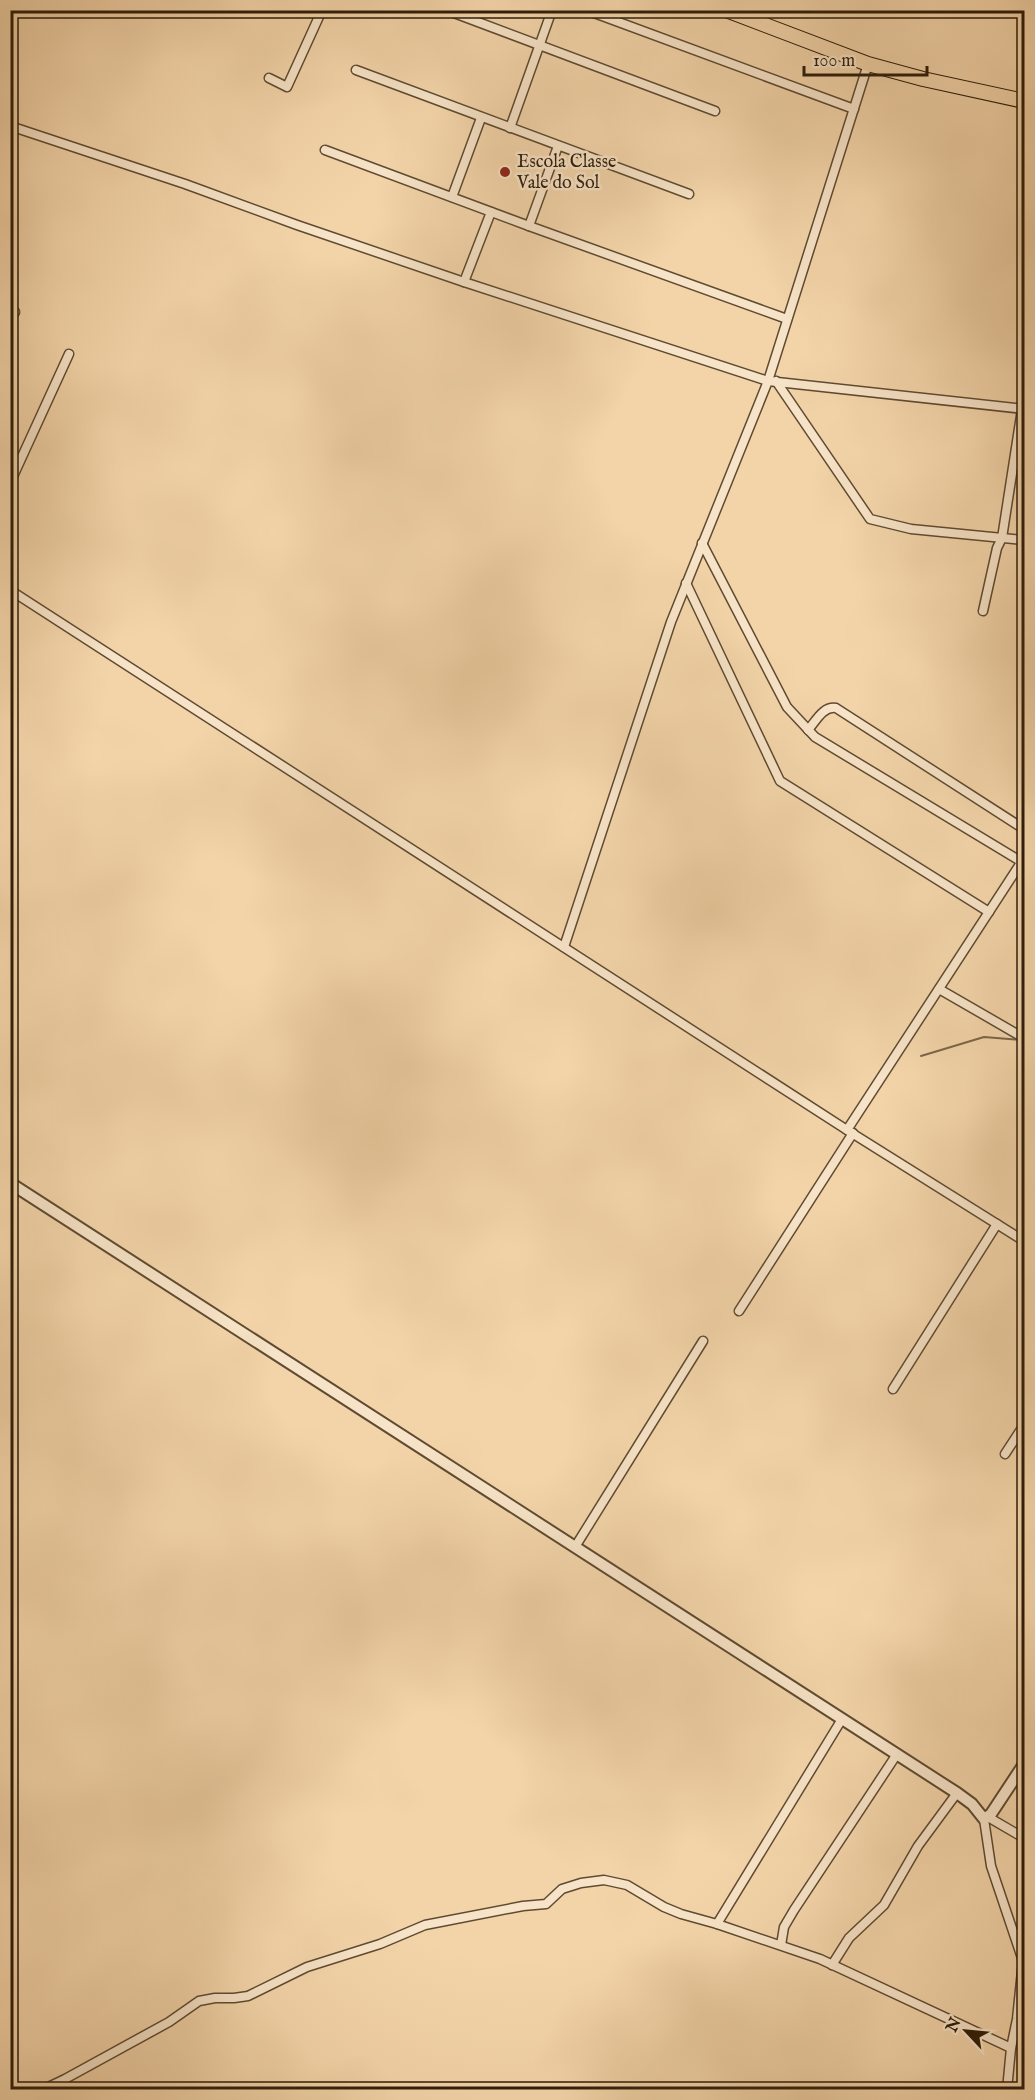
<svg xmlns="http://www.w3.org/2000/svg" width="1035" height="2100" font-family="'IM FELL English',serif">
<style>
.lines{fill:none;stroke-linecap:round;stroke-linejoin:round}
.stream{stroke:#7c6649;stroke-width:2}
.minor-casing{stroke:#5f4b31;stroke-width:11}
.tertiary-casing{stroke:#5f4b31;stroke-width:14}
.primary-casing{stroke:#2e1d09;stroke-width:16}
.minor{stroke:#f7e3c7;stroke-width:8}
.tertiary{stroke:#f7e3c7;stroke-width:10}
.primary{stroke:#f3d4a9;stroke-width:14}
.poi-dot{fill:#8f2418;stroke:#f7e3c7;stroke-width:2}
.labels{text-anchor:middle;dominant-baseline:central;stroke-width:5;stroke-linejoin:round;paint-order:stroke}
.poi-label{font-size:18px;fill:#2e1d09;stroke:#f7e3c7;text-anchor:start}
</style>
<rect width="100%" height="100%" fill="#f3d4a9"/>
<filter id="stains"><feTurbulence type="fractalNoise" baseFrequency=".00333" numOctaves="4"/><feColorMatrix values="0 0 0 0 .2 0 0 0 0 .09 0 0 0 0 .02 0 0 0 .5 -.17"/></filter>
<radialGradient id="worn" r=".72"><stop offset=".6" stop-color="#630" stop-opacity="0"/><stop offset="1" stop-color="#630" stop-opacity=".3"/></radialGradient>
<g class="lines">
<polyline class="stream" points="921,1056 984,1037 1020,1040"/>
<g class="minor-casing">
<g id="minor">
<polyline points="446,10 715,111"/>
<polyline points="586,10 854,109"/>
<polyline points="356,70 689,194"/>
<polyline points="269,78 287,87 322,10"/>
<polyline points="10,126 185,184 297,225 464,282 768,381 1024,409"/>
<polyline points="510,128 552,10"/>
<polyline points="325,150 529,226 787,319"/>
<polyline points="452,197 481,118"/>
<polyline points="529,226 558,146"/>
<polyline points="464,282 491,212"/>
<polyline points="10,320 15,312"/>
<polyline points="776,381 870,519 911,529 1024,540"/>
<polyline points="10,483 69,354"/>
<polyline points="702,543 787,707 815,737 1022,862"/>
<polyline points="686,583 780,781 989,912"/>
<polyline points="10,590 847,1130 1024,1241"/>
<polyline points="983,611 997,548 1002,538 1022,409"/>
<path d="M808,730C816,721 823,706 836,708L1024,829"/>
<polyline points="564,947 671,622 768,381 868,64"/>
<polyline points="939,989 1024,1038"/>
<polyline points="847,1130 1024,858"/>
<polyline points="739,1311 853,1133"/>
<polyline points="893,1389 997,1224"/>
<polyline points="1005,1454 1024,1425"/>
<polyline points="575,1547 703,1341"/>
<polyline points="988,1817 1024,1838"/>
<polyline points="984,1819 991,1866 1023,1961 1017,2019 1011,2048 1007,2090"/>
<polyline points="717,1924 842,1719"/>
<polyline points="781,1945 784,1927 794,1910 897,1754"/>
<polyline points="832,1965 849,1938 884,1905 918,1846 957,1793"/>
<polyline points="42,2090 65,2079 169,2022 199,2001 215,1998 234,1998 248,1996 307,1967 380,1944 425,1925 523,1906 546,1904 562,1889 581,1883 604,1880 627,1885 664,1907 681,1914 717,1924 820,1959 1011,2048"/>
</g>
</g>
<g class="tertiary-casing">
<polyline id="tertiary" points="10,1183 957,1793 972,1804 984,1819 991,1814 1024,1764"/>
</g>
<g class="primary-casing">
<polyline id="primary" points="726,10 868,64 923,79 1024,101"/>
</g>
<use href="#minor" class="minor"/>
<use href="#tertiary" class="tertiary"/>
<use href="#primary" class="primary"/>
</g>
<circle class="poi-dot" cx="505" cy="172" r="6"/>
<g class="labels">
<g class="poi-label">
<text x="517" y="162">Escola Classe<tspan x="517" dy="21">Vale do Sol</tspan></text>
</g>
</g>
<rect width="1035" height="2100" fill="none" stroke="#f3d4a9" stroke-width="36"/>
<rect x="12" y="12" width="1011" height="2076" fill="none" stroke="#2e1d09" stroke-width="3"/>
<rect x="18" y="18" width="999" height="2064" fill="none" stroke="#2e1d09" stroke-width="1.5"/>
<g transform="translate(966 2031) rotate(296)" stroke="#f7e3c7" stroke-width="4.5" paint-order="stroke">
<path d="M0-4.5L10 22L0 15L-10 22Z" fill="#2e1d09"/>
<text y="-9" font-size="16" font-weight="bold" text-anchor="middle" fill="#2e1d09">N</text>
</g>
<path d="M804 66v9h123v-9" fill="none" stroke="#2e1d09" stroke-width="3"/>
<text x="813" y="66" font-size="18" fill="#2e1d09" stroke="#f7e3c7" stroke-width="4.5" paint-order="stroke">100 m</text>
<rect width="100%" height="100%" filter="url(#stains)"/>
<rect width="100%" height="100%" fill="url(#worn)"/>
</svg>
